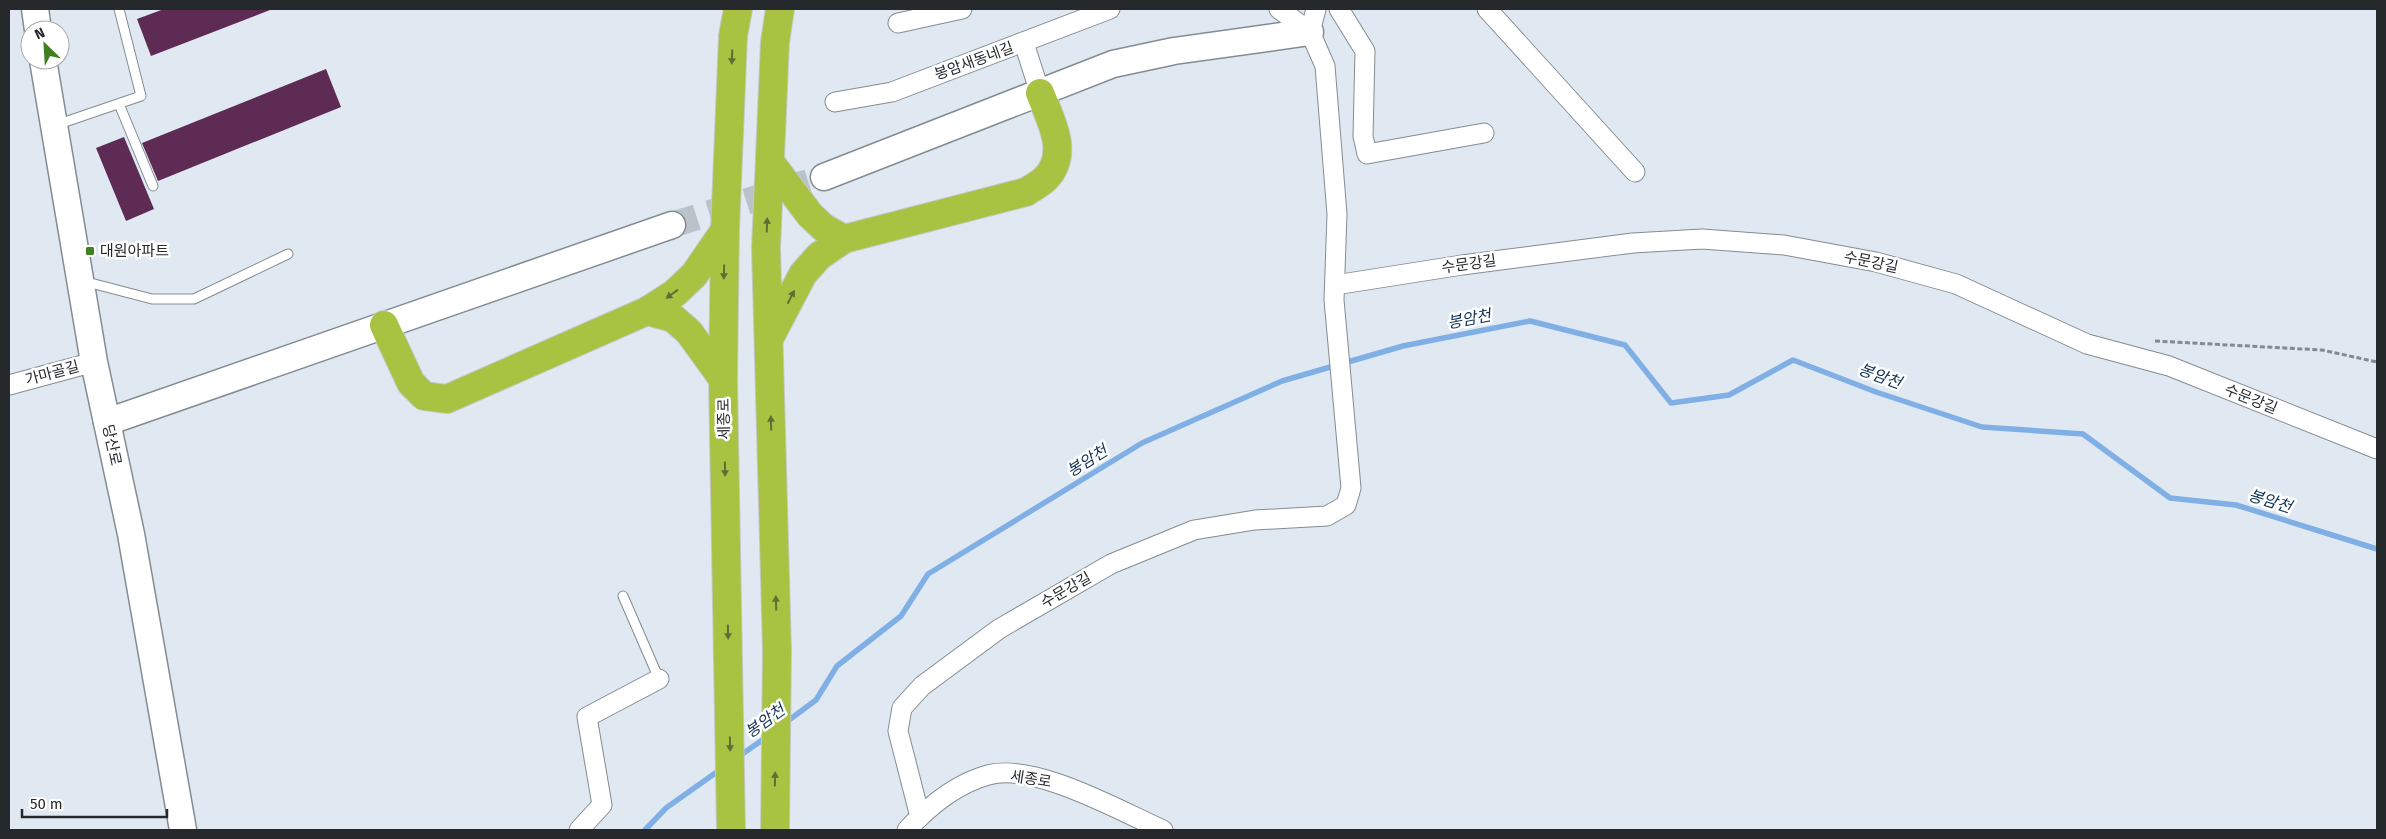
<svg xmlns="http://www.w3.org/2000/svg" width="2386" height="839" font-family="'Fira Sans','Noto Sans KR',sans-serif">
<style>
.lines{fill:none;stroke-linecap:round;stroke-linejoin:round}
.stream{stroke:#80afe6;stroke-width:5.5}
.building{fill:#5e2b54}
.secondary-tunnel{stroke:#bbc3ca;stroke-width:26;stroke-dasharray:26 13;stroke-linecap:butt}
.lane-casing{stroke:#838c93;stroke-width:11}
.street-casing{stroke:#838c93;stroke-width:21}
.secondary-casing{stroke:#838c93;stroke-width:29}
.highway-casing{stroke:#c7c7c8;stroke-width:30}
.path{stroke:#848a8f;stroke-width:3;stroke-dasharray:5 2.5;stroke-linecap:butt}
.lane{stroke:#fff;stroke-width:9}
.street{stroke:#fff;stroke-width:19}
.secondary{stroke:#fff;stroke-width:26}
.highway{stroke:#a8c342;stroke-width:28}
.oneway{fill:#606e36}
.poi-dot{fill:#3f8020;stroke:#fff;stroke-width:2}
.labels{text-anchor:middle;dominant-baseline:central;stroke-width:5;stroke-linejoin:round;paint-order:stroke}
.street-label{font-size:15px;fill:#26292c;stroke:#fff}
.poi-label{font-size:15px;fill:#26292c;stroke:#fff;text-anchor:start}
.water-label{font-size:16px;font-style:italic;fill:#0f3154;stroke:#fff}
</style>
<rect width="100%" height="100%" fill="#e0e9f1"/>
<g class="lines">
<g class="stream">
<polyline points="785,723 816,700 837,666 901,616 928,574 1142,443 1282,381 1403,346 1530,321 1625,345 1671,403 1729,395 1793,360 1876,392 1982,427 2083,434 2170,498 2236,505 2377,549"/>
<polyline points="738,757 768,736"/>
<polyline points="645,830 666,808 721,769"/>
</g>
</g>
<g class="building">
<polygon points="164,9 270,9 270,10 151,56 137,19"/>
<polygon points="326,69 341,107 158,181 142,143"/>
<polygon points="124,137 154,209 126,221 96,148"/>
</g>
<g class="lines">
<polyline class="secondary-tunnel" points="672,225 824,177"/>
<g class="lane-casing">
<g id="lane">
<polyline points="119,104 153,186"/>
<polyline points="56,125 141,96 119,9"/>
<polyline points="83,281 152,299 194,299 288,254"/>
<polyline points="623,596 659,679"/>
</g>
</g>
<g class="street-casing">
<g id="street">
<polyline points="1279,9 1310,32 1316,9"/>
<polyline points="1339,9 1365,51 1363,136 1367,154 1484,133"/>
<polyline points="1487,9 1635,172"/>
<polyline points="898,23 962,9"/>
<polyline points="1024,43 1040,93"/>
<polyline points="835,102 892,92 1110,9"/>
<polyline points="1335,285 1462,265 1633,243 1702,239 1784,245 1876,262 1956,284 2087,344 2169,366 2377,449"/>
<polyline points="9,385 94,362"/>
<polyline points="920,817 898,731 902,708 922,686 999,629 1111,564 1194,530 1255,520 1327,516 1346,505 1351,488 1334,300 1337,214 1325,66 1310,32"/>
<polyline points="579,830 602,805 587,717 659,679"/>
<path d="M907,830C929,806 955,784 988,775C1034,762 1120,811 1163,830"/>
</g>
</g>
<g class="secondary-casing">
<g id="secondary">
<polyline points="35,9 38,30"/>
<polyline points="43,60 94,362 131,534 183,830"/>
<polyline points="824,177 1113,64 1174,51 1310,32"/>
<polyline points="107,422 672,225"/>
</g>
</g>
<g class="highway-casing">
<g id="highway">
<polyline points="770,162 810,215 824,228 844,239 819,256 803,274 770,337"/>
<path d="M844,239L1026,192C1032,188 1040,184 1046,178C1070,153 1050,119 1040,93"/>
<polyline points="384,325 411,383 424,396 447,399 647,311"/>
<polyline points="723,379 689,332 673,318 647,311 675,293 694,275 725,230"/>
<polyline points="775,828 777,651 766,248 775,42 780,9"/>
<polyline points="731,830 723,379 725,230 733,36 738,9"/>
</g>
</g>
<polyline class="path" points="2155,341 2322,350 2377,362"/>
<use href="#lane" class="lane"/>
<use href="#street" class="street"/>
<use href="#secondary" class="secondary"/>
<use href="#highway" class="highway"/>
</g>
<defs><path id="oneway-solid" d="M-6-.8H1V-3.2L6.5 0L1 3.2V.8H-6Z" transform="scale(1.25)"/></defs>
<g class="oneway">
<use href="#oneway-solid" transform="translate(732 57) rotate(92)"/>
<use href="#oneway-solid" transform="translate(767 225) rotate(-88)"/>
<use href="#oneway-solid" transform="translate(724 272) rotate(91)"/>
<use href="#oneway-solid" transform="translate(672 294) rotate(144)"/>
<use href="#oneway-solid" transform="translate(791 297) rotate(-63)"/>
<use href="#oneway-solid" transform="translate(771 423) rotate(-92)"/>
<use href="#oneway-solid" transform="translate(725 469) rotate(89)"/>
<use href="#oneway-solid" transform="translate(776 603) rotate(-92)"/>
<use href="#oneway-solid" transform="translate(728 632) rotate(89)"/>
<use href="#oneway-solid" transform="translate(730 744) rotate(89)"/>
<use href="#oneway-solid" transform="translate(775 779) rotate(-89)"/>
</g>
<rect class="poi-dot" x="85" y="246" width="10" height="10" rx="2.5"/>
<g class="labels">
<g class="street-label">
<text transform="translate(974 61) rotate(-20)">봉암새동네길</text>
<text transform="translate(1871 262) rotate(12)">수문강길</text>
<text transform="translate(1469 264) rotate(-8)">수문강길</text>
<text transform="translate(52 373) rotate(-15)">가마골길</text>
<text transform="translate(2251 399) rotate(22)">수문강길</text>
<text transform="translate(724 419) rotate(-91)">세종로</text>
<text transform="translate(112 445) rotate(78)">당산로</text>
<text transform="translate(1066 590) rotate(-30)">수문강길</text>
<text transform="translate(1031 779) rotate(9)">세종로</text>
</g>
<g class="poi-label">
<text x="100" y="251">대원아파트</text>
</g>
<g class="water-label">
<text transform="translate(1469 319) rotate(-11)">봉암천</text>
<text transform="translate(1880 376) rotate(20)">봉암천</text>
<text transform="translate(1087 461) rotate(-32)">봉암천</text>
<text transform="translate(2270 501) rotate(17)">봉암천</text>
<text transform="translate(765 721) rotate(-36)">봉암천</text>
</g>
</g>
<rect width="2386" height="839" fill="none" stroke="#26292c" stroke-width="20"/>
<g transform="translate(45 45) rotate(335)"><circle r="24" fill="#ffffff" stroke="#a8a9ab"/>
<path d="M0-4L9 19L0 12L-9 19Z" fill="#3f8020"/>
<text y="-8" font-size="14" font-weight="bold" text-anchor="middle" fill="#26292c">N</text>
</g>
<path d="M22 809v8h145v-8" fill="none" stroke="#26292c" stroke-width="2.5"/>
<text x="30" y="809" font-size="15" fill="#26292c" stroke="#ffffff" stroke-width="4" paint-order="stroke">50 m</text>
</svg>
